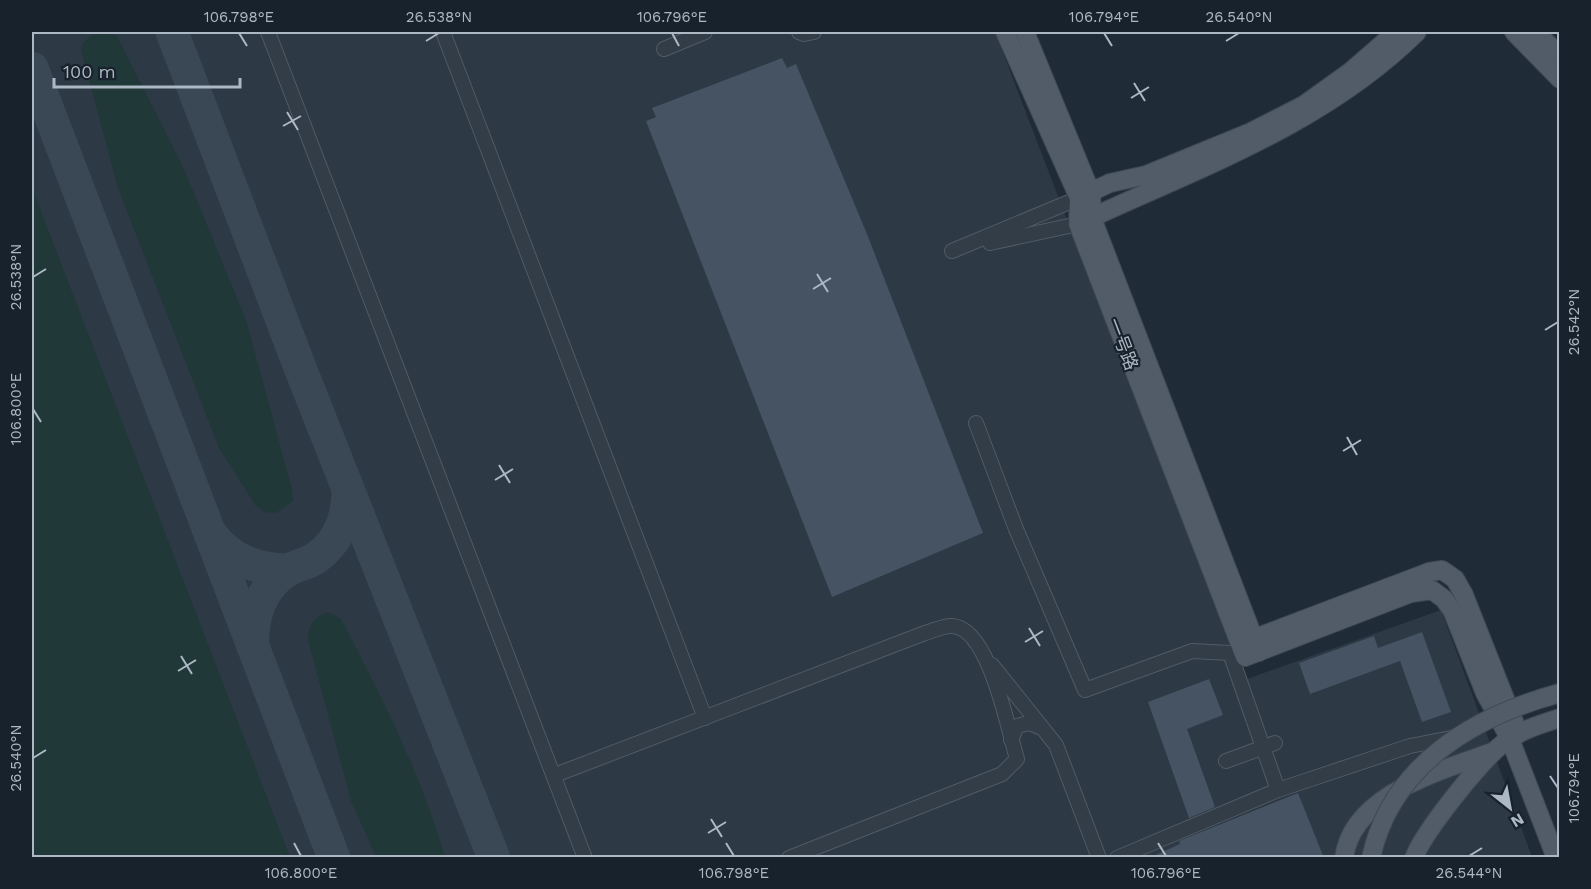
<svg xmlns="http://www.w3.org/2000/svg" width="1591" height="889" font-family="'Work Sans','Noto Sans SC',sans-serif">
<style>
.airport{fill:#2d3945}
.green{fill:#213839}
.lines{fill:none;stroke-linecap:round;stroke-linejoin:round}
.taxiway{stroke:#3a4754;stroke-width:33}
.building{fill:#455362}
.minor-casing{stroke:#505b66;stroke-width:16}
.major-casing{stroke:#3f4955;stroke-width:20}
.minor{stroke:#333d48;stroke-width:14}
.major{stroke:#515c68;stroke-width:18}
.major-bridge-casing{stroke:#3f4955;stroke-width:20;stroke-linecap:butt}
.major-bridge{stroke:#515c68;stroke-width:18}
.ticks{fill:none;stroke:#adb8c5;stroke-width:2}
.labels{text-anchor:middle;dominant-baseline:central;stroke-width:4.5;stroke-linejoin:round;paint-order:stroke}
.street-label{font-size:18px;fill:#adb8c5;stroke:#18222c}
.neatline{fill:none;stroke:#adb8c5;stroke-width:2}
.ticks-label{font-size:15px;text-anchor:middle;fill:#adb8c5}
</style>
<rect width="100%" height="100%" fill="#1f2c38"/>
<polygon class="airport" points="32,32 995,32 1244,680 1441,610 1532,857 32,857"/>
<g class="green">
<polygon points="95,32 111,32 117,36 184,169 246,320 293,493 293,501 276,513 265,512 256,506 219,448 118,188 81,50 83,43"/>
<polygon points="32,188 290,857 32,857"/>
<path d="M328,612L341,619C382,698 420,771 445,857H376L351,801L308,640C308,625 314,616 328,612Z"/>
</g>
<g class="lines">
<g class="taxiway">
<polyline points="172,32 299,365 494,858"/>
<polyline points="32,68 334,858"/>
<path d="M211,534C230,560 256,569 287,570"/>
<path d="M253,647C251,618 261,587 287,571C296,565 308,564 316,558C339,542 348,516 348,490"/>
</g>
</g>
<g class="building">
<polygon points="782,58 787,68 796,64 867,234 983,533 832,597 646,121 656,117 652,108"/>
<polygon points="1422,632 1451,712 1422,722 1400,661 1310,694 1299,663 1374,636 1378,648"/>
<polygon points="1209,679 1223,715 1187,729 1215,807 1189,818 1148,702"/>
<polygon points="1298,793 1324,858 1149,858 1180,844 1179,841"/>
</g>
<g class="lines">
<g class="minor-casing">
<g id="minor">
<polyline points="268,32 585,858"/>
<polyline points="443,32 705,718"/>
<polyline points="799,32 804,34 814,32"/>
<polyline points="664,49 705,32"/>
<polyline points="990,243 1078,224"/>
<polyline points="952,251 1079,198"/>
<polyline points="976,423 1016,529 1085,690 1192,651 1230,653 1278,790 1410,746 1456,737"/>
<polyline points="992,665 1056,745 1099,858"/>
<polyline points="1011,740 1017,726 1029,723 1042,728"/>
<polyline points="1226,761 1275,743"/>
<path d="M555,775L925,633C933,631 944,625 952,626C989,627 1008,729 1017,759L1002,774L789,858"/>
<polyline points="1117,858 1278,790"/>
</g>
</g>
<g class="major-casing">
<g id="major">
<polyline points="1005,32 1079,198 1078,224 1245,657 1411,593 1432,590 1444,599 1452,610 1485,693 1510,739 1556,858"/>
<polyline points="1025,32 1091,193 1092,218 1259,652"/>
<polyline points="1514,32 1560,79"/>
<polyline points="1536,32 1560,56"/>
<polyline points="1080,197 1110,183 1146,175 1251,132 1304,105 1350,72 1396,32"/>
<path d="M1082,222C1200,167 1323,125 1417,32"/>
<polyline points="1242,643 1429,572 1442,570 1455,579 1464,595 1515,724"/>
<path d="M1344,858C1352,794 1441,771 1492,752"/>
<path d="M1414,858C1424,831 1482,759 1505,742C1521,730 1541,724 1560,718"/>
</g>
</g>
<use href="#minor" class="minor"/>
<use href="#major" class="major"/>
<g class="major-bridge-casing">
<path id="major-bridge" d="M1371,858C1391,765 1474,716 1560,693"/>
</g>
<use href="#major-bridge" class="major-bridge"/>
</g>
<path class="ticks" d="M239,33L247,46M672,33L679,46M1104,33L1112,46M426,41L439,33M1226,41L1239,33M1134,83L1145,101M1131,98L1149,87M287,112L298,130M283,126L301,116M817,274L828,292M33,277L46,269M813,289L831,278M1545,330L1558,322M33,409L41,422M1347,437L1357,455M1343,451L1361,440M499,465L510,483M495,480L513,469M1029,628L1040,646M1025,642L1043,631M181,656L192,674M178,671L196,660M33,758L46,750M1550,776L1558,788M711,819L722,837M708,833L726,822M294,843L301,856M726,843L734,856M1158,843L1166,856M1469,856L1482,848"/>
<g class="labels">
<g class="street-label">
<text transform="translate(1123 344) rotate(69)">一号路</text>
</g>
</g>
<rect width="1591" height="889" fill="none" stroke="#18222c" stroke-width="66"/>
<g transform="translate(1510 808) rotate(149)" stroke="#18222c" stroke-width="4.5" paint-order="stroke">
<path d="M0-4.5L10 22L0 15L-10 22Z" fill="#adb8c5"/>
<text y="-9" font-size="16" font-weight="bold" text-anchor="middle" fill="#adb8c5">N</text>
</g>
<path d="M54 78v9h186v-9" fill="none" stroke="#adb8c5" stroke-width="3"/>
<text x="63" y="78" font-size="18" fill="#adb8c5" stroke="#18222c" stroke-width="4.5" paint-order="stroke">100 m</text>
<rect x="33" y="33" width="1525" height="823" class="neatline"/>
<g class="ticks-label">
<text x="239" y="22">106.798°E</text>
<text x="439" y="22">26.538°N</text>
<text x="672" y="22">106.796°E</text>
<text x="1104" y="22">106.794°E</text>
<text x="1239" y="22">26.540°N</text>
<text transform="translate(16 277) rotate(-90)" y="5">26.538°N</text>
<text transform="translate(1574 322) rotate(-90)" y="5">26.542°N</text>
<text transform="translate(16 409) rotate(-90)" y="5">106.800°E</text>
<text transform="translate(16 758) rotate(-90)" y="5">26.540°N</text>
<text transform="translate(1574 788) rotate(-90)" y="5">106.794°E</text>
<text x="301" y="878">106.800°E</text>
<text x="734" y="878">106.798°E</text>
<text x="1166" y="878">106.796°E</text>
<text x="1469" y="878">26.544°N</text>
</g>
</svg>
